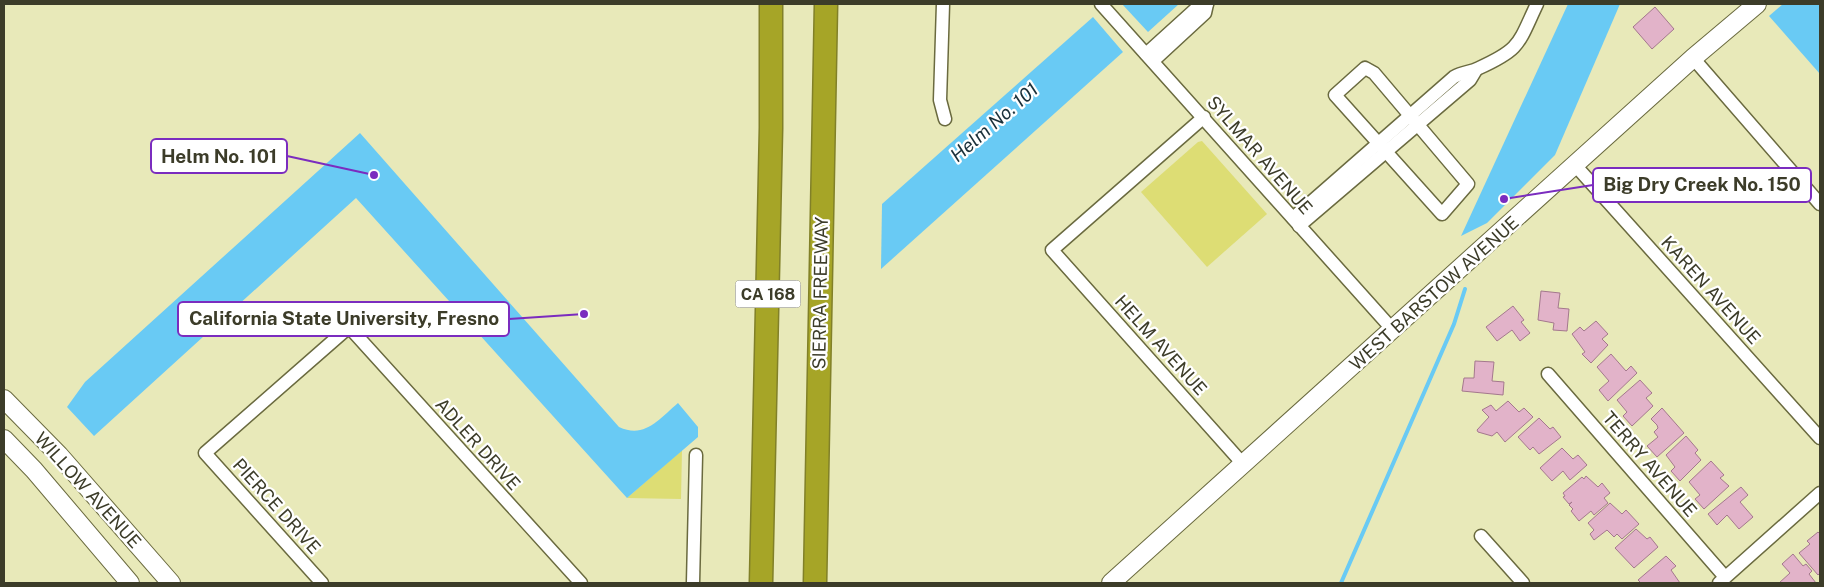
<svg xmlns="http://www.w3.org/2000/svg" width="1824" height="587" font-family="'Public Sans',sans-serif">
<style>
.green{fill:#dddd74}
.water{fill:#69caf4}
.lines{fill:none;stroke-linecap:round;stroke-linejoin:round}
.stream{stroke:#69caf4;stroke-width:4}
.building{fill:#e2b3c9;stroke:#a4788d}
.street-casing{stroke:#6a6a3f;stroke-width:15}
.secondary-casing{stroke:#6a6a3f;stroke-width:20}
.highway-casing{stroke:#818028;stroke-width:25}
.street{stroke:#fff;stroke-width:12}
.secondary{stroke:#fff;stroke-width:18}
.highway{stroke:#a6a527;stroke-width:22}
.labels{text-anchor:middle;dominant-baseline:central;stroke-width:4.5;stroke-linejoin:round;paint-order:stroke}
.shield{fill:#fff;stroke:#767669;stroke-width:1}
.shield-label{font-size:16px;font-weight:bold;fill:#3c3c29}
.street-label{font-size:18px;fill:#3c3c29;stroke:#fff}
.water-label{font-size:19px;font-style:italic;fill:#1a303a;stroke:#fff}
.leader{fill:none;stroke:#7b2cbf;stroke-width:2}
.callout-dot{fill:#7b2cbf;stroke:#fff;stroke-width:2}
.callout{fill:#fff;stroke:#7b2cbf;stroke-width:2}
.callout-label{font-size:19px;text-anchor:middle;font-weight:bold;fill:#3c3c29}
</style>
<rect width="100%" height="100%" fill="#e8e9b9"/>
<g class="green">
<polygon points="1202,141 1267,214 1207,267 1141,192 1198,142"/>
<polygon points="682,450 681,499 627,498"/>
</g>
<g class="water">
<polygon points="1122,4 1179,4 1148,32"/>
<polygon points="1568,4 1620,4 1555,155 1487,223 1461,236"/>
<polygon points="1783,4 1820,4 1820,74 1769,16"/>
<polygon points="1093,17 1123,52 881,269 882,204"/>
<path d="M360,133L619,427C645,439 659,419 678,403L698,427V437L627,498L356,198L94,436L67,407L85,382Z"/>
</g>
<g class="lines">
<polyline class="stream" points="1341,583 1454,324 1465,289"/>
</g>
<g class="building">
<polygon points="1655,7 1674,29 1652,49 1633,27"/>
<polygon points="1541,291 1560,293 1558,308 1569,309 1567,331 1553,330 1554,323 1538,320"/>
<polygon points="1513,306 1524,320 1521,322 1530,333 1520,341 1512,330 1497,341 1486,327"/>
<polygon points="1596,321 1608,334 1602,339 1608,345 1591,363 1582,354 1585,352 1572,334 1580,327 1584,331"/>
<polygon points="1611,354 1626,371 1631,366 1637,373 1608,401 1599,390 1609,381 1597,367"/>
<polygon points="1475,361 1494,362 1492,381 1504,382 1503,395 1462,391 1464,378 1474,378"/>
<polygon points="1640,380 1652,393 1646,398 1653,406 1632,426 1623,416 1627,412 1617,400"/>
<polygon points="1508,401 1519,412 1524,408 1533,417 1505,442 1497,432 1492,436 1478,432 1477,430 1489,417 1482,410 1491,405 1496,411"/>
<polygon points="1662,408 1684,433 1657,457 1647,446 1658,437 1654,432 1658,428 1657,425 1651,419"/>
<polygon points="1539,418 1550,429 1553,427 1561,437 1539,454 1533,447 1530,450 1518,437"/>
<polygon points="1686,436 1698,450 1695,453 1701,460 1680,481 1671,471 1675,467 1666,455"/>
<polygon points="1562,448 1573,459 1578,455 1587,465 1570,480 1563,471 1552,481 1540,468"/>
<polygon points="1711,461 1724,475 1720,478 1729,486 1704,509 1695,499 1700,495 1689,482"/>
<polygon points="1586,476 1598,487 1602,483 1610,493 1604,498 1608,503 1594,515 1591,511 1579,521 1571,511 1573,509 1569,505 1572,502 1569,504 1563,497 1565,496 1563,493 1582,477 1584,479"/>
<polygon points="1741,487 1748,495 1740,502 1753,517 1739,529 1727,515 1717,525 1708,514"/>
<polygon points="1610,503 1622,514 1626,510 1639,524 1622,539 1617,534 1614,537 1607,530 1594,540 1590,534 1594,530 1588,523"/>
<polygon points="1636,529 1647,539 1650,537 1658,547 1634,568 1615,548"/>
<polygon points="1818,532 1820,534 1820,573 1818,575 1799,553 1810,544 1807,541"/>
<polygon points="1793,554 1803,566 1806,564 1812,571 1809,574 1816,583 1779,583 1790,573 1782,564"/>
<polygon points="1666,556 1676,566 1671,570 1680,583 1641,583 1638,580"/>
</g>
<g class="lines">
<g class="street-casing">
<g id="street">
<polyline points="943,4 940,100 945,119"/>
<polyline points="1101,4 1393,330"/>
<polyline points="1146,54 1199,6 1207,4"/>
<polyline points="1693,58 1820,204"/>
<polyline points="1153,61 1205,13 1207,4"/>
<polygon points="1365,68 1374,73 1468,184 1442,214 1335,95"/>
<polyline points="1204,117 1052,250 1243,464"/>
<polyline points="1575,165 1820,438"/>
<path d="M1293,218L1454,77C1464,71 1470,73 1479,68C1521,49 1518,44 1537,4"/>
<polyline points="1299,226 1470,80 1476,70"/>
<polyline points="1548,374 1725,577"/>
<polyline points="1481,536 1523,583"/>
<polyline points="322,583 205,453 349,327 581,583"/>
<polyline points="693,583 696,455"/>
<polyline points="1719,583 1820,493"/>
</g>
</g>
<g class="secondary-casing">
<g id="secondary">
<polyline points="4,399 59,455 171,583"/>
<polyline points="4,439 34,470 130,583"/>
<polyline points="1111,583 1693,58 1757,4"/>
</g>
</g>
<g class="highway-casing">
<g id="highway">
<polyline points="761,583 771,128 771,4"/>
<polyline points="815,583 826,4"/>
</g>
</g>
<use href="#street" class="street"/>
<use href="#secondary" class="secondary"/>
<use href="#highway" class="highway"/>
</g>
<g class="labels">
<rect class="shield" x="735.5" y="280.5" width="65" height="27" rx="4"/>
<g class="shield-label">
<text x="768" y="294">CA 168</text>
</g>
<g class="street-label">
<text transform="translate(1260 155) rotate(49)">SYLMAR AVENUE</text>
<text transform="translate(1711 290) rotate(48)">KAREN AVENUE</text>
<text transform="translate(820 293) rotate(-89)">SIERRA FREEWAY</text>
<text transform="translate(1434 293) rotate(-42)">WEST BARSTOW AVENUE</text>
<text transform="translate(1161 345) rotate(48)">HELM AVENUE</text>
<text transform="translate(478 444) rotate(48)">ADLER DRIVE</text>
<text transform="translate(1650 464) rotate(49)">TERRY AVENUE</text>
<text transform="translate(88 490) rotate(48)">WILLOW AVENUE</text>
<text transform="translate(277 506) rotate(48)">PIERCE DRIVE</text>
</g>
<g class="water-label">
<text transform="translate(994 122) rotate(-41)">Helm No. 101</text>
</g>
</g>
<path class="leader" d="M374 175L287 156M1504 199L1593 185M584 314L509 319"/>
<g class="callout-dot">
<circle cx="374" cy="175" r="5"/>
<circle cx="1504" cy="199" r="5"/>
<circle cx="584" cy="314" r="5"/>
</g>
<g class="callout">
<rect x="151" y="139" width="136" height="34" rx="5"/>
<rect x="1593" y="168" width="218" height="34" rx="5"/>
<rect x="178" y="302" width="331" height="34" rx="5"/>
</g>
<g class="callout-label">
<text x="219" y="163">Helm No. 101</text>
<text x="1702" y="191">Big Dry Creek No. 150</text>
<text x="344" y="325">California State University, Fresno</text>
</g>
<rect width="1824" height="587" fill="none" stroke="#3c3c29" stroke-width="10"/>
</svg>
